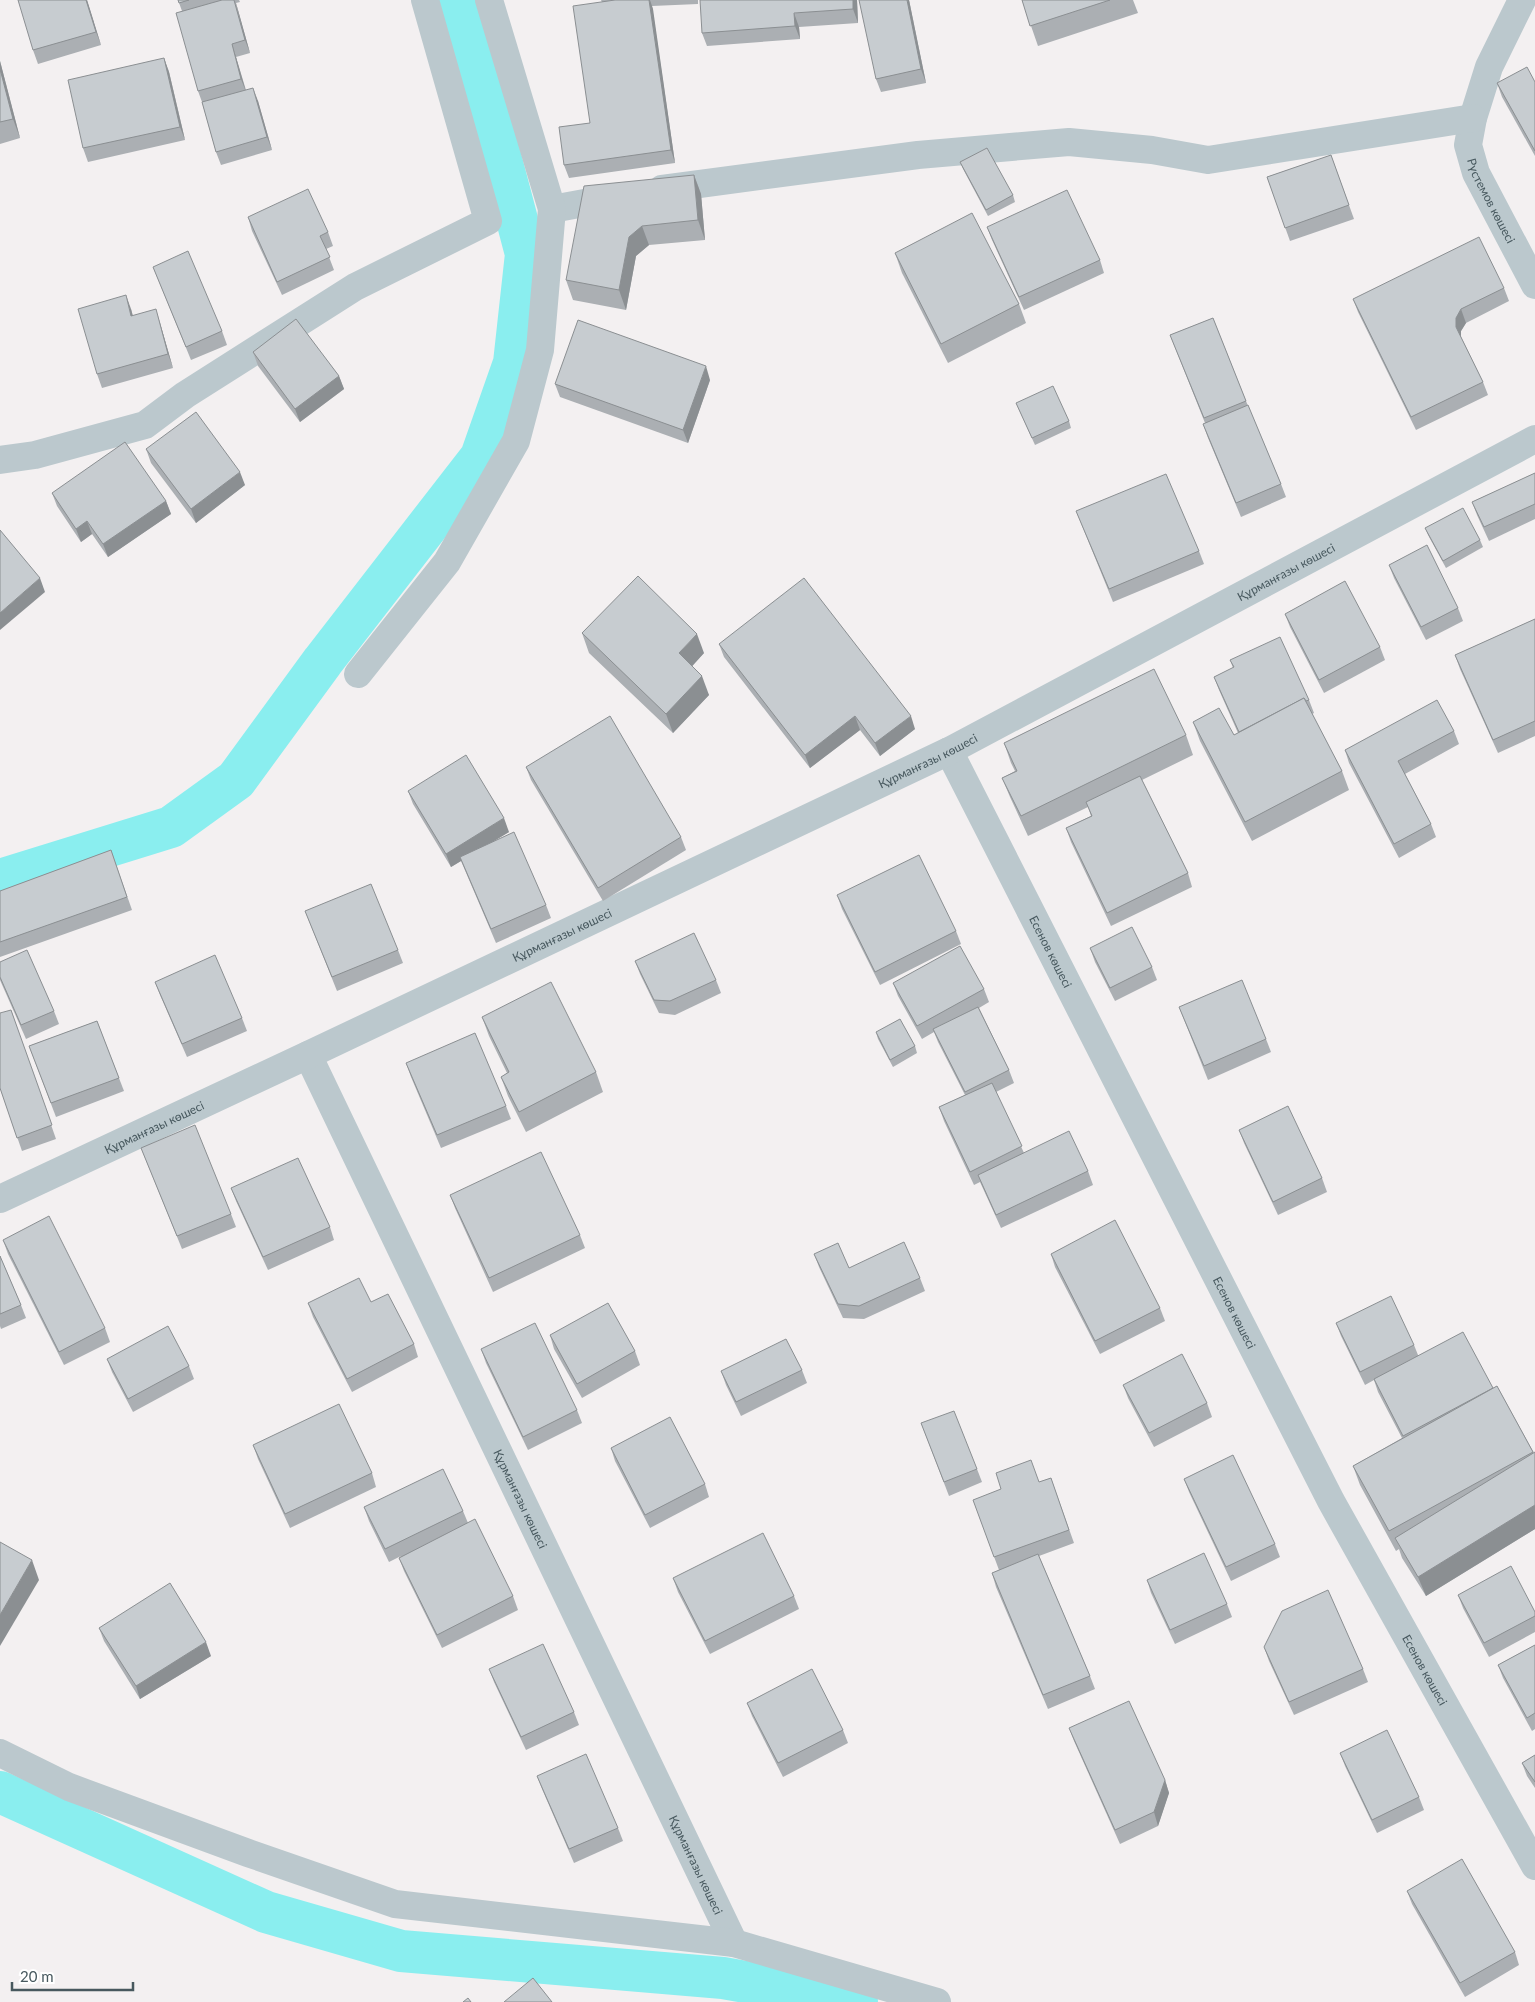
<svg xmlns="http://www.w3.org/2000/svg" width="1535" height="2002" font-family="Lato,sans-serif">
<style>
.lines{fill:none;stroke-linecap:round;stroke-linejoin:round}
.canal{stroke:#8aeeef;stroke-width:42}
.minor{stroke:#bbc8cd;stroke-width:28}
.wall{fill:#abafb3}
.shaded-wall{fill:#8b8f92}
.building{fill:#c7ccd0;stroke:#8b8f92}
.labels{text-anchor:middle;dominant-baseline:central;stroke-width:5;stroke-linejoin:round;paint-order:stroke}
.street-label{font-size:12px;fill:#47585e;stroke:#fff}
</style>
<rect width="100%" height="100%" fill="#f3f0f1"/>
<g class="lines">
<g class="canal">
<polyline points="0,880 171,827 236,780 323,661 481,457 514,363 526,254 459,0"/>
<polyline points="0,1792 266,1912 401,1951 723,1978 857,2002"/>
</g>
<g class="minor">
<path id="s1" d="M1522,0L1489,67L1473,118L1468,145L1476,173L1535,285"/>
<polyline points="662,189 918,155 1069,142 1152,150 1208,160 1473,118"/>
<polyline points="552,209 617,197"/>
<polyline points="0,460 35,455 145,425 185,395 355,287 488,221 425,0"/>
<polyline points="358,674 447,562 516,441 540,350 552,209 489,0"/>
<path id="s2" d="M949,751L1331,1501L1535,1866"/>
<path id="s3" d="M308,1055L734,1943"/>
<path id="s4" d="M0,1199L308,1055L949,751L1535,439"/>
<polyline points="0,1753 69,1787 248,1853 395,1904 734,1943 937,2002"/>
</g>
</g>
<g class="wall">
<polygon points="87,0 101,45 38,64 33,50"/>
<polygon points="178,0 239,0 240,2 236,3 250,53 236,57 246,90 258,101 272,150 221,165 216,152 202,102 198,91 182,11"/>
<polygon points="601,0 698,0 698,4 652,6 675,163 569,178 564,165 590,123 602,2"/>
<polygon points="857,0 858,23 799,27 800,39 707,46 702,33"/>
<polygon points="909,0 926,83 881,92 876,79"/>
<polygon points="1022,0 1133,0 1138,13 1038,46"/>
<polygon points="164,58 169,72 185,140 88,162 83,148"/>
<polygon points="0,61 20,138 0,144"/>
<polygon points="1535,82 1535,156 1502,97 1497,83"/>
<polygon points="1331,155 1354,219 1290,241 1267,177"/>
<polygon points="960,162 1013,195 1015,202 988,216 963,169"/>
<polygon points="694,175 701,194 705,240 649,245 636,256 626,310 573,300 566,280"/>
<polygon points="248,217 328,232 333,246 326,249 334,270 282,295 252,231"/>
<polygon points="987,227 1100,260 1104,273 1024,310 992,240"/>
<polygon points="895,253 1019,304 1026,323 948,363 902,273"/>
<polygon points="153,267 222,331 227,345 191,360"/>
<polygon points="1504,288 1509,301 1466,323 1461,331 1461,337 1483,382 1488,395 1416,430 1358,312 1353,299"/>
<polygon points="131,309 133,316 160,323 173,368 102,388 97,374"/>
<polygon points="1213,318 1248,406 1281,484 1286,497 1241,517 1208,438 1203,424 1205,423 1170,335"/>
<polygon points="253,352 339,376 344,389 300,422 258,366"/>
<polygon points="710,380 688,443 560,397 555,384"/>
<polygon points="1016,403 1069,421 1071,428 1035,445"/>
<polygon points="146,449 245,485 196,523 151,463"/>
<polygon points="1535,473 1535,519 1489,541 1477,515 1472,502"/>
<polygon points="52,493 166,501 171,514 108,557 92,534 81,542 57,506"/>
<polygon points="1076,511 1199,551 1204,564 1113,602"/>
<polygon points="1425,528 1480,540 1483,547 1446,568 1428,535"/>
<polygon points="1389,565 1458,608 1463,621 1426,640 1394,578"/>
<polygon points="1285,614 1380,647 1385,660 1324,693 1290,627"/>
<polygon points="1535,619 1535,736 1498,753 1460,669 1455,655"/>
<polygon points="582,633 704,653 692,666 709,695 673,733 589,653"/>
<polygon points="719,644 915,729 880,756 860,730 810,768 724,657"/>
<polygon points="1230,660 1309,700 1314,713 1312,714 1342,771 1349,790 1252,841 1200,741 1193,722 1234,735 1238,733 1219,690 1214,677 1233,668"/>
<polygon points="1454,731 1459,744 1405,774 1431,824 1436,837 1399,858 1349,763 1345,750"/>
<polygon points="1186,735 1193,755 1142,780 1188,873 1192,887 1111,926 1071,842 1066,828 1091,816 1088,807 1028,836 1010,797 1002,778 1015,771 1011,763 1004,743"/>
<polygon points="526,767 681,837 686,850 603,901 531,780"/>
<polygon points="408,791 509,832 489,844 546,905 551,918 496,943 461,861 451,867 413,804"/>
<polygon points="111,850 132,910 0,957 0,891"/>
<polygon points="837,895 956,931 961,944 880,985 842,909"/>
<polygon points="305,911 398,950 403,963 337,991"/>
<polygon points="1090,948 1152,967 1157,980 1115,1001 1095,962"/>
<polygon points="635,961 716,980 721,993 675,1015 659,1013 640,974"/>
<polygon points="0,962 54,1011 59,1024 26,1039 0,980"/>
<polygon points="155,982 242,1018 247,1031 187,1057 160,995"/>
<polygon points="893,983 984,989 989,1002 979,1008 1009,1070 1014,1083 996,1092 1024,1153 1088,1171 1093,1185 1001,1228 980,1182 974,1185 944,1121 939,1107 965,1095 938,1042 934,1032 922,1039 898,996"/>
<polygon points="1179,1007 1266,1039 1271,1052 1208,1080"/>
<polygon points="11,1010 56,1139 22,1151 0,1088"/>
<polygon points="482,1017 596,1072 603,1092 526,1132 508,1096 501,1077 507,1073 489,1036"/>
<polygon points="97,1021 124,1091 56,1117 29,1046"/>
<polygon points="876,1032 915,1046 917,1053 893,1067 878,1039"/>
<polygon points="406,1063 506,1106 511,1119 441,1148 411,1077"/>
<polygon points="1239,1130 1322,1178 1327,1192 1278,1215 1244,1143"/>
<polygon points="141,1148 231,1214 236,1227 182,1249"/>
<polygon points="231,1188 330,1227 334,1240 268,1270 236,1201"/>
<polygon points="450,1195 580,1235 585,1248 493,1292 455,1208"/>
<polygon points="3,1240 105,1328 110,1342 64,1365 8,1254"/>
<polygon points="814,1254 849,1268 920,1278 925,1291 864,1319 843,1318 819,1267"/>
<polygon points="1051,1254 1160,1308 1165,1321 1100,1354 1055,1267"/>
<polygon points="0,1256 21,1305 26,1318 1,1329 0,1326"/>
<polygon points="308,1303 414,1344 418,1357 352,1392 313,1317"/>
<polygon points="1336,1323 1414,1345 1418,1355 1493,1388 1497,1386 1534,1453 1535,1452 1535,1529 1426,1596 1402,1558 1399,1549 1396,1551 1360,1485 1353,1466 1402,1438 1378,1392 1374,1380 1365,1385 1341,1336"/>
<polygon points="550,1335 635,1351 640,1365 582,1398 554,1349"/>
<polygon points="481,1349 577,1410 582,1423 528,1450 486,1363"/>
<polygon points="107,1359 189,1366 194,1379 133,1412 112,1372"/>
<polygon points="802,1370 807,1383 741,1416 726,1385 721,1371"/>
<polygon points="1123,1385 1207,1403 1212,1417 1154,1447 1128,1398"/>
<polygon points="921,1423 977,1469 982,1482 949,1496"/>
<polygon points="253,1445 372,1473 376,1487 290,1528 258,1459"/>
<polygon points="611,1448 705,1484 709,1497 650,1528 615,1461"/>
<polygon points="1051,1478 1074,1543 1039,1556 1090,1676 1095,1689 1048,1709 996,1587 992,1573 999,1570 973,1500 1039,1482"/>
<polygon points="1184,1479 1275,1544 1280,1557 1231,1581 1189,1492"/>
<polygon points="364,1507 463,1511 468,1523 513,1596 518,1610 442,1648 404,1571 399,1558 401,1556 389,1562 369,1521"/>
<polygon points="673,1578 794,1596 799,1609 710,1654 678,1592"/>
<polygon points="1147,1580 1227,1604 1232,1617 1175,1644 1151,1593"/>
<polygon points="1458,1595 1535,1612 1535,1632 1489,1657 1463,1608"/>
<polygon points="99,1628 211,1656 140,1699 104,1641"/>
<polygon points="1535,1645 1535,1729 1532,1731 1503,1678 1498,1665"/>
<polygon points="1264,1647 1363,1669 1368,1682 1294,1715 1269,1661"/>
<polygon points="489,1669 574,1712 579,1725 526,1750 494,1682"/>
<polygon points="747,1703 843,1730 848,1743 783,1777 752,1716"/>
<polygon points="1069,1728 1165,1780 1169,1793 1158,1826 1120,1844 1074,1741"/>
<polygon points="1340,1753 1419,1797 1424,1810 1377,1833 1345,1766"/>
<polygon points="1535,1755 1535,1788 1527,1776 1522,1763"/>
<polygon points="537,1776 618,1828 623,1841 574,1863 542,1789"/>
<polygon points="1407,1891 1515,1952 1519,1965 1465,1997 1412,1904"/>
</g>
<g class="shaded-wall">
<polygon points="86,0 87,0 101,45 96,32"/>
<polygon points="235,0 238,10 250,53 245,40"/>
<polygon points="649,0 650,0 653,9 675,163 671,150"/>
<polygon points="853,0 857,0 858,23 853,9"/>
<polygon points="907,0 909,0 926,83 921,69"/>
<polygon points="794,13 799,27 800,39 795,26"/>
<polygon points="232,44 236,57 246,92 241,79"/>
<polygon points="164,58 169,72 185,140 180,127"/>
<polygon points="0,61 20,138 13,119 0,69"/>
<polygon points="253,88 258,101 272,150 267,137"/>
<polygon points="694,175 701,194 705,240 698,220"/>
<polygon points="642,226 649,245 636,256 626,310 619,290 629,237"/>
<polygon points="126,295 131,309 136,329 131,316"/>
<polygon points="156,309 160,323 173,368 168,354"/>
<polygon points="1461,309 1466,323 1461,331 1461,341 1456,327 1456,318"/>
<polygon points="706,366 710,380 688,443 683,430"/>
<polygon points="339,376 344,389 300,422 295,409"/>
<polygon points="240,472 245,485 196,523 191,509"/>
<polygon points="166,501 171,514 108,557 103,544"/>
<polygon points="87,521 92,534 81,542 76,529"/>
<polygon points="40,578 45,592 0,630 0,613"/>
<polygon points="697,634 704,653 686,673 679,653"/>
<polygon points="702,676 709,695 673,733 666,714"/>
<polygon points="855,716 860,730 810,768 805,755"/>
<polygon points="911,716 915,729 880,756 875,743"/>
<polygon points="504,818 509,832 451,867 446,854"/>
<polygon points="1535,1505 1535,1529 1426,1596 1418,1577"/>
<polygon points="32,1560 39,1580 0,1646 0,1615"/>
<polygon points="206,1642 211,1656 140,1699 136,1686"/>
<polygon points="1165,1780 1169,1793 1158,1826 1154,1812"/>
</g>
<g class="building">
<polygon points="18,0 86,0 96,32 33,50"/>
<polygon points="178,0 189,0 179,3"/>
<polygon points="222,0 234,0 245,40 232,44 241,79 198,91 176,13"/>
<polygon points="615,0 649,0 671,150 564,165 559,127 590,123 573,6"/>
<polygon points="700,0 853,0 853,9 794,13 795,26 702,33"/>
<polygon points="859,0 907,0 921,69 876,79"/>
<polygon points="1022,0 1110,0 1030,26"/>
<polygon points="164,58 180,127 83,148 68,80"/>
<polygon points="1527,67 1535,82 1535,151 1497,83"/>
<polygon points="0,69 13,119 0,122"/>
<polygon points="253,88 267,137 216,152 202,102"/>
<polygon points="987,148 1013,195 986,210 960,162"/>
<polygon points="1331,155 1349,205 1285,228 1267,177"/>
<polygon points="694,175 698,220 642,226 629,237 619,290 566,280 584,186"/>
<polygon points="308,189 328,232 320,236 330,257 277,282 248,217"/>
<polygon points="1067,190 1100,260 1019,297 987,227"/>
<polygon points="972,213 1019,304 941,344 895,253"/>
<polygon points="1479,237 1504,288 1461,309 1456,318 1456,327 1483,382 1411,417 1353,299"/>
<polygon points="188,251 222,331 186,347 153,267"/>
<polygon points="126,295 131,316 156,309 168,354 97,374 78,309"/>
<polygon points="1213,318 1246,401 1204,418 1170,335"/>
<polygon points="296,319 339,376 295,409 253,352"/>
<polygon points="578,320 706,366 683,430 555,384"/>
<polygon points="1053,386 1069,421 1032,438 1016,403"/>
<polygon points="1248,405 1281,484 1236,503 1203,424"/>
<polygon points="196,412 240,472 191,509 146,449"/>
<polygon points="125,442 166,501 103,544 87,521 76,529 52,493"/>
<polygon points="1535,473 1535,504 1484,527 1472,502"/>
<polygon points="1166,474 1199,551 1109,589 1076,511"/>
<polygon points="1463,508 1480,540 1443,561 1425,528"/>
<polygon points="0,530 40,578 0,613"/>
<polygon points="1427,545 1458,608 1421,627 1389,565"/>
<polygon points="638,576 697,634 679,653 702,676 666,714 582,633"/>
<polygon points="804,578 911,716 875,743 855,716 805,755 719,644"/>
<polygon points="1345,581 1380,647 1319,680 1285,614"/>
<polygon points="1535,619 1535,721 1493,740 1455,655"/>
<polygon points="1280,637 1309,700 1306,701 1304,698 1239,732 1214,677 1234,667 1230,660"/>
<polygon points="1154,669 1186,735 1021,816 1002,778 1017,771 1004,743"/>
<polygon points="1304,698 1342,771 1245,822 1193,722 1219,708 1234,735"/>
<polygon points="1437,700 1454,731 1398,761 1431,824 1394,844 1345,750"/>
<polygon points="610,716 681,837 598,888 526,767"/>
<polygon points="466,755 504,818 446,854 408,791"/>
<polygon points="1140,776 1188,873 1107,913 1066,828 1092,816 1086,802"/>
<polygon points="514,832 546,905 491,929 460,857"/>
<polygon points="111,850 127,897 0,942 0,891"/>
<polygon points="919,855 956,931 875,972 837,895"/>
<polygon points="371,884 398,950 332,977 305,911"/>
<polygon points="1132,927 1152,967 1110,988 1090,948"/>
<polygon points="694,933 716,980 670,1001 654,1000 635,961"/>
<polygon points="960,946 984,989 917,1026 893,983"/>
<polygon points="27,950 54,1011 21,1025 0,977 0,962"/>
<polygon points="215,955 242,1018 182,1044 155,982"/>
<polygon points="1242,980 1266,1039 1204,1066 1179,1007"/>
<polygon points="551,982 596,1072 519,1112 501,1077 509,1072 482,1017"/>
<polygon points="978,1007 1009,1070 965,1092 933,1029"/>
<polygon points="11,1010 52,1125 17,1138 0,1088 0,1013"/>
<polygon points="900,1019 915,1046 890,1060 876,1032"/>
<polygon points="97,1021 119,1078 51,1103 29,1046"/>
<polygon points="475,1033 506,1106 437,1135 406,1063"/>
<polygon points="992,1083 1022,1146 970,1172 939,1107"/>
<polygon points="1288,1106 1322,1178 1273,1202 1239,1130"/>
<polygon points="195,1125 231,1214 177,1236 141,1148"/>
<polygon points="1069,1131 1088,1171 996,1215 978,1175"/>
<polygon points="541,1152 580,1235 489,1278 450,1195"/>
<polygon points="298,1158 330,1227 263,1257 231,1188"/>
<polygon points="49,1216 105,1328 59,1352 3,1240"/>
<polygon points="1115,1220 1160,1308 1095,1341 1051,1254"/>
<polygon points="904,1242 920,1278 859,1306 838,1304 814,1254 838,1243 849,1268"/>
<polygon points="0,1256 21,1305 0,1314"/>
<polygon points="359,1278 371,1302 388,1294 414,1344 347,1379 308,1303"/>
<polygon points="1391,1296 1414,1345 1360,1372 1336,1323"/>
<polygon points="608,1303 635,1351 577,1384 550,1335"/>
<polygon points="535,1323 577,1410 523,1437 481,1349"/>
<polygon points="168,1326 189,1366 128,1399 107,1359"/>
<polygon points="1463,1332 1493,1388 1403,1436 1374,1379"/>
<polygon points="786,1339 802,1370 736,1402 721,1371"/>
<polygon points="1182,1354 1207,1403 1149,1433 1123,1385"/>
<polygon points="1497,1386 1533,1452 1389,1531 1353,1466"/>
<polygon points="339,1404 372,1473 285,1514 253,1445"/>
<polygon points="954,1411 977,1469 944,1482 921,1423"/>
<polygon points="670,1417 705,1484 645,1515 611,1448"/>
<polygon points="1535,1452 1535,1505 1418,1577 1395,1538"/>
<polygon points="1233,1455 1275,1544 1226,1567 1184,1479"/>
<polygon points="1031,1460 1039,1482 1051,1478 1069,1530 994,1557 973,1500 1001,1489 996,1473"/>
<polygon points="443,1469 463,1511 385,1549 364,1507"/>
<polygon points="475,1519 513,1596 437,1635 399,1558"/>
<polygon points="763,1533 794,1596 705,1641 673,1578"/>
<polygon points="0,1542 32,1560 0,1615"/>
<polygon points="1204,1553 1227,1604 1170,1630 1147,1580"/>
<polygon points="1038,1554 1090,1676 1043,1695 992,1573"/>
<polygon points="1511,1566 1535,1612 1535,1616 1484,1643 1458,1595"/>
<polygon points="170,1583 206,1642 136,1686 99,1628"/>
<polygon points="1328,1590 1363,1669 1289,1702 1264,1647 1282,1611"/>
<polygon points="543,1644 574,1712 521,1737 489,1669"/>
<polygon points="1535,1645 1535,1713 1527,1718 1498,1665"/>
<polygon points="812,1669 843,1730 778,1763 747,1703"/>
<polygon points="1129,1701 1165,1780 1154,1812 1115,1830 1069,1728"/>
<polygon points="1387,1730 1419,1797 1372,1820 1340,1753"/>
<polygon points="586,1754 618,1828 569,1849 537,1776"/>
<polygon points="1535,1755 1535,1782 1522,1763"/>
<polygon points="1462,1859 1515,1952 1460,1983 1407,1891"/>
<polygon points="533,1978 552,2002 504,2002"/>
<polygon points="468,1998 471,2002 463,2002"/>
</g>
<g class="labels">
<g class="street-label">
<text stroke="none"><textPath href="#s1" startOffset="216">Рүстемов көшесі</textPath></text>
<text stroke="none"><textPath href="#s4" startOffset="1431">Құрманғазы көшесі</textPath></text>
<text stroke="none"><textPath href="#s4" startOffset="1026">Құрманғазы көшесі</textPath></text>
<text stroke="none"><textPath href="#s4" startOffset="621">Құрманғазы көшесі</textPath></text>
<text stroke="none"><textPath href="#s2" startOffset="225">Есенов көшесі</textPath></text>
<text stroke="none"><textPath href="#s4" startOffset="170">Құрманғазы көшесі</textPath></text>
<text stroke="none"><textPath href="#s2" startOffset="630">Есенов көшесі</textPath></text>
<text stroke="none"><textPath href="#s3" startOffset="492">Құрманғазы көшесі</textPath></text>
<text stroke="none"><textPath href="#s2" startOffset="1035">Есенов көшесі</textPath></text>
<text stroke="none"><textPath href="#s3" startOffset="898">Құрманғазы көшесі</textPath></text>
</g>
</g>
<path d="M12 1982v8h121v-8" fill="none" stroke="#47585e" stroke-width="2.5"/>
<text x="20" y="1982" font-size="15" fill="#47585e" stroke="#ffffff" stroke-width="4" paint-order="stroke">20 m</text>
</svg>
